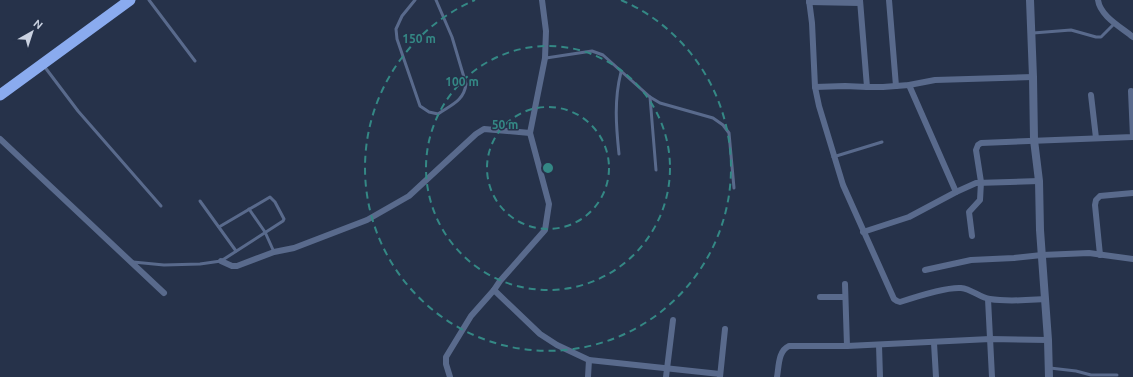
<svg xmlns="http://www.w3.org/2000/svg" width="1133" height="377" font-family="Ubuntu,sans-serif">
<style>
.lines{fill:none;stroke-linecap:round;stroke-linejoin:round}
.service{stroke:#596a8c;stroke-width:3}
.minor{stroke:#596a8c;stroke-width:6}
.tertiary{stroke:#596a8c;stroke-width:8}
.trunk{stroke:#8aabef;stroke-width:11}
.ring{fill:none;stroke:#348885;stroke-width:2;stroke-dasharray:7 5}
.centre{fill:#348885;stroke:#26324a;stroke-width:2}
.ring-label{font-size:12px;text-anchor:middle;font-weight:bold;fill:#348885;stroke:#26324a;stroke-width:3;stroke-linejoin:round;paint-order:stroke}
</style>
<rect width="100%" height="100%" fill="#26324a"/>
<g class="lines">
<g class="service">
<polyline points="149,0 195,61"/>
<path d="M415,0L402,16L396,29L397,39L420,106L429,112L438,114C451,105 464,101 466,84L452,37L436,0"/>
<polyline points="1033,33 1071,30 1096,37 1101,37 1115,23"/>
<polyline points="546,58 592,51 603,55 650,97 660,103 713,118 723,125 729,133 734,188"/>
<polyline points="44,66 78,111 161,206"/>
<polyline points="650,97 656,170"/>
<path d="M619,154C616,125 614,100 621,72"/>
<polyline points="833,157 882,142"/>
<polyline points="200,201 236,251"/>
<polyline points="249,209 265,232 274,252"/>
<polyline points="133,262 164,265 200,264 221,261 283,221 284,219 275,202 270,197 219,227"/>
<polyline points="1050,368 1076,371 1091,375 1117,375"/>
</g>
<g class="minor">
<polyline points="542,0 546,31 545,58 530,133 549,204 545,230 500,281 494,290 540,334 557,345 589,360 720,374"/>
<path d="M809,0L812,23L815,87L819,106L843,185L894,299L897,301L900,302C915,297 947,287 961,288C972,289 980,298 990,299C1008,302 1027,300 1045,299"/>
<polyline points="860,0 867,87"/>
<polyline points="889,0 896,86"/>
<path d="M1098,0C1100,16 1121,27 1133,37"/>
<polyline points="809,2 860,3"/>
<polyline points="909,85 956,192"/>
<polyline points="815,87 845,86 867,87 883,87 909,85 935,80 1033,77"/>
<polyline points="1091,95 1096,138"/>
<polyline points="0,139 164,293"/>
<polyline points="863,232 909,217 956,192 976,183 1039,181"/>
<polyline points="972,236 969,212 980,200 981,182 976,150 978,145 981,143 1133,137 1131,91"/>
<polyline points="1100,255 1095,205 1096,200 1100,196 1133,193"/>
<polyline points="221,261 232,266 237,266 274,252 294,248 367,220 409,196 476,134 484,129 530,133"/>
<polyline points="925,270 971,260 1014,258 1042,255 1089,253 1133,259"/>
<polyline points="845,284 847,346"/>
<polyline points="820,297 845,297"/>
<polyline points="988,299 992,377"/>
<polyline points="934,343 936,377"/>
<polyline points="879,345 880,377"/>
<polyline points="450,377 446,364 446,357 471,316 494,290"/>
<polyline points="588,377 589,360"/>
<polyline points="666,377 673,320"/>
<polyline points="720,377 725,329"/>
<path d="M777,377C779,366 778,351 789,346H847L990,339L1048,340"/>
</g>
<polyline class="tertiary" points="1030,0 1033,77 1034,140 1039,181 1040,230 1048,340 1049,377"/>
<polyline class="trunk" points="0,95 130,0"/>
</g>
<g class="ring">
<circle cx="548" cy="168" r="61"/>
<circle cx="548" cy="168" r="122"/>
<path d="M621 0A183 183 0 1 1 475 0"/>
</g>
<circle cx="548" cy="168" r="6" class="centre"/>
<g class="ring-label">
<text x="419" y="43">150 m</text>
<text x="462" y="86">100 m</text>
<text x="505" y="129">50 m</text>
</g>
<g transform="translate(32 32) rotate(39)" stroke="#26324a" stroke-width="3" paint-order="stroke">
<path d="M0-3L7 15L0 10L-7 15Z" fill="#cad2e1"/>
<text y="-6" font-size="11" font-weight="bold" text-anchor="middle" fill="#cad2e1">N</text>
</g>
</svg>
